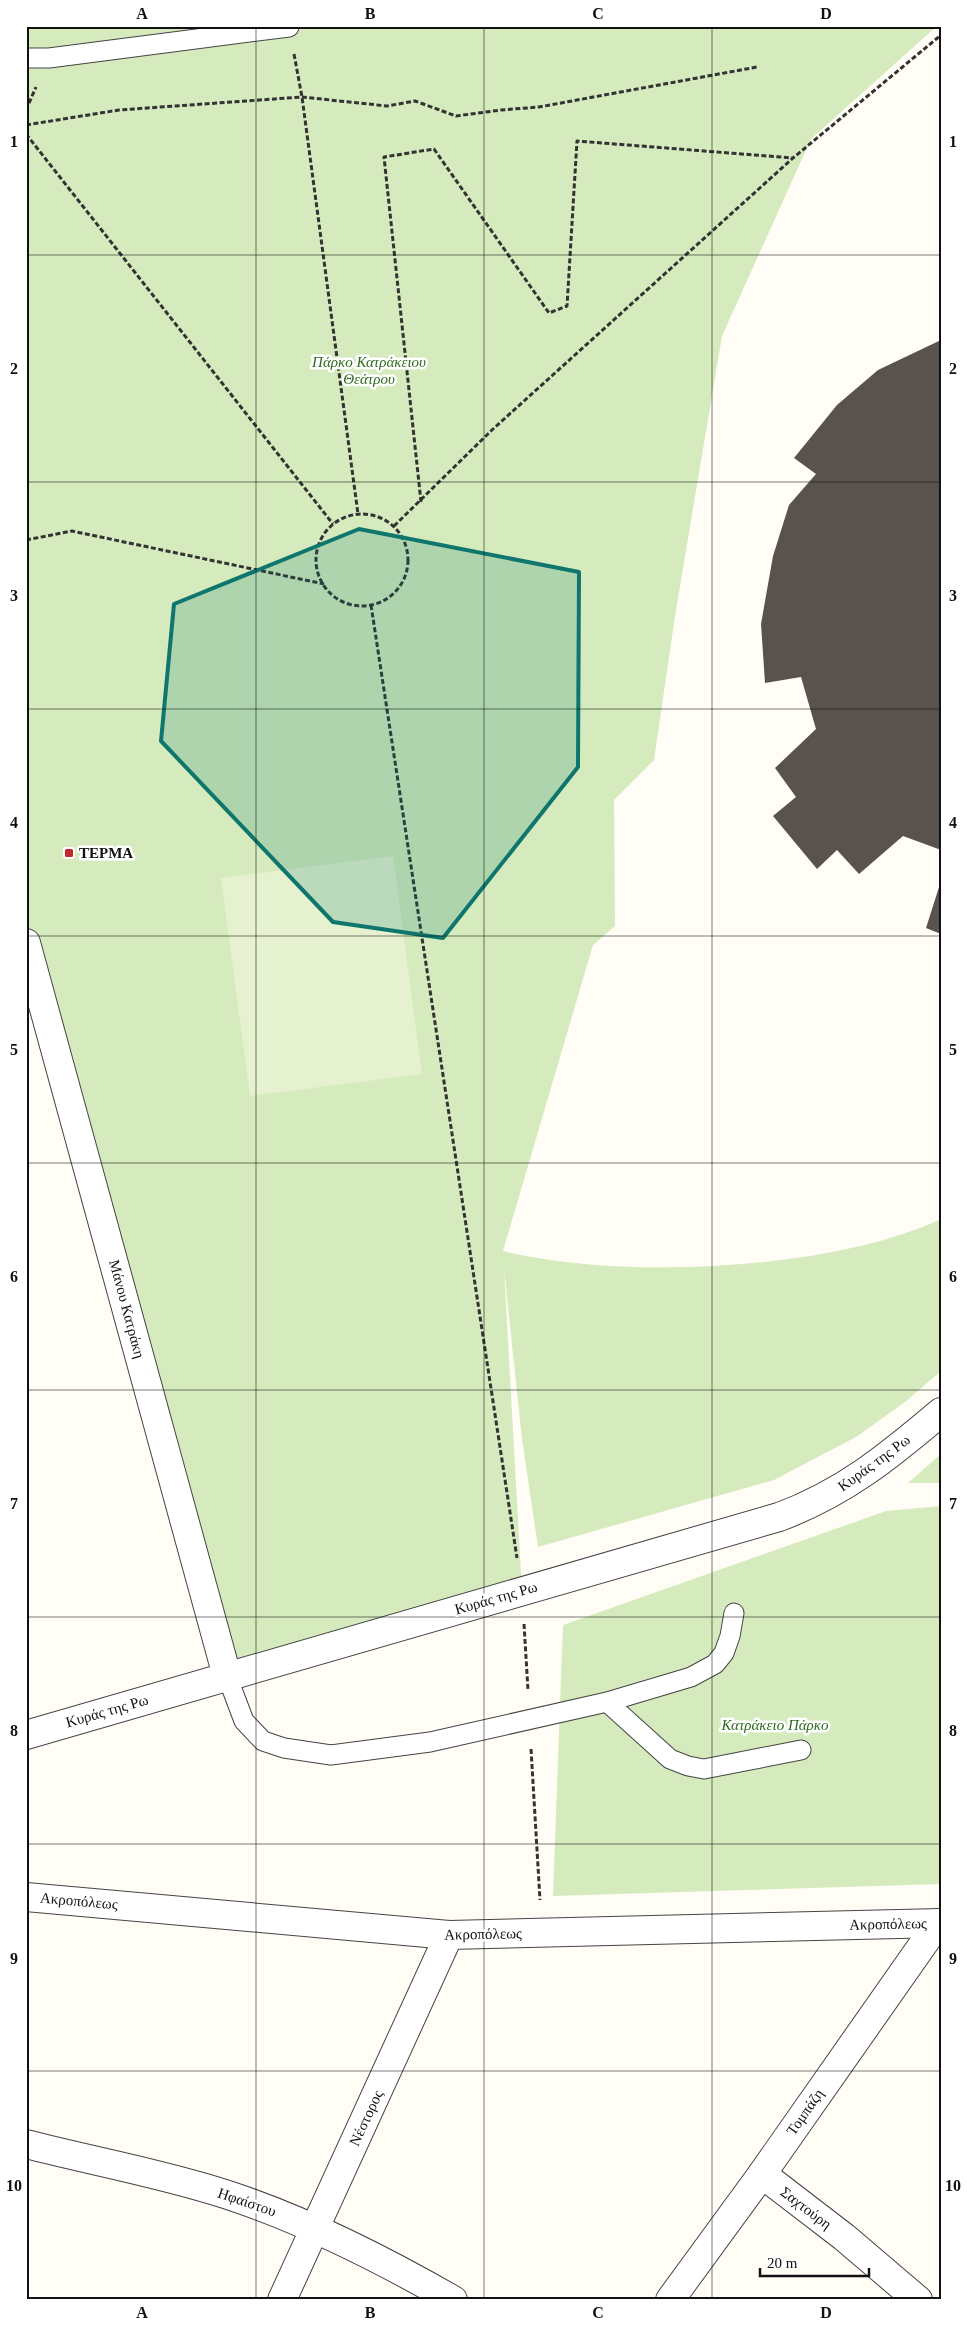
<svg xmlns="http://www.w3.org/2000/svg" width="967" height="2326" font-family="Georgia,serif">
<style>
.green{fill:#d5ebbd}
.pitch{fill:#e6f2cf}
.building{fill:#5a524d}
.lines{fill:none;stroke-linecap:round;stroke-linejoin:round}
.service-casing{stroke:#444;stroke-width:21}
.minor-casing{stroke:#444;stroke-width:30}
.path{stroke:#333;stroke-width:3;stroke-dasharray:5 2.5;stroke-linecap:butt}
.service{stroke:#fff;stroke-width:19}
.minor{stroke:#fff;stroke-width:28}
.marked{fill:#0f766e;fill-opacity:0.2;stroke:#0f766e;stroke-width:4;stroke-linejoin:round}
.grid{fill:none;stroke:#111;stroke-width:1;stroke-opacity:0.55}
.poi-dot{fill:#c4262e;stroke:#fff;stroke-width:2}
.labels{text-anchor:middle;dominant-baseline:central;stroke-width:5;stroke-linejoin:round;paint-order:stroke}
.park-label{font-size:15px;font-style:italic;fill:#2f6b1f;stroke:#fff}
.poi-label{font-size:15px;font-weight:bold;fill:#111;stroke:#fff;text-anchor:start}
.street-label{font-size:15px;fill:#111;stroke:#fff}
.neatline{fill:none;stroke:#111;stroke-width:2}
.grid-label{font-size:16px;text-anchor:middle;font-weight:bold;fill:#111}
</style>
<rect width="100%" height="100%" fill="#fffdf5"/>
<g class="green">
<path d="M26,26H937L811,139L722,336L675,616L654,760L614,800L615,926L593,945L503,1251C621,1280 830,1271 941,1219V1371L905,1402L856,1437L774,1480L538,1547L522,1439L504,1269L522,1591L227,1676L26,918Z"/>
<polygon points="941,1454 941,1483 908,1483"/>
<polygon points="941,1506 941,1884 553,1896 563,1625 886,1511"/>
</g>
<polygon class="pitch" points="393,856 422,1074 250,1096 221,878"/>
<g class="building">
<polygon points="941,340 941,850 903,836 859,874 837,850 817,869 773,816 796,797 775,768 816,729 801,677 765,683 761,624 773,556 789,505 816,474 794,458 837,405 878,370"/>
<polygon points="940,884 941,884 941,934 926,928"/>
</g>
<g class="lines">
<g class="service-casing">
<g id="service">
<polyline points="26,58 49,58 289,27"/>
<polyline points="227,1676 244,1721 263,1741 284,1748 331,1755 430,1742 607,1702 691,1677 715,1664 724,1653 730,1636 734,1613"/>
<polyline points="607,1702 670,1759 688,1766 704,1769 801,1750"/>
</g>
</g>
<g class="minor-casing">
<g id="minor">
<polyline points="26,943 227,1676"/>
<path d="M26,1735L779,1517C844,1493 889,1456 941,1412"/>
<polyline points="26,1897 449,1935 941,1923"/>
<path d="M26,2144C92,2161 160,2173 225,2194C305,2220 380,2258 453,2300"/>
<polyline points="762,2174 844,2237 918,2300"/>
<polyline points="282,2300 449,1935"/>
<polyline points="670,2300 762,2174 938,1923"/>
</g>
</g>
<g class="path">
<polyline points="294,54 302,97 358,514"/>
<polyline points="26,110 36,87"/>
<polyline points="26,125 119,110 302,97 387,106 415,101 456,116 501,110 539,107 757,67"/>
<polyline points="26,134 333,524"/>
<polyline points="421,502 384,157 434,149 549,313 567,306 577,141 793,158"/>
<circle cx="362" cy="560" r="46"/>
<polyline points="394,526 493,429 793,158 941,35"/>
<polyline points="26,540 72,531 324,584"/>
<polyline points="371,605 517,1558"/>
<polyline points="524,1624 528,1690"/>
<polyline points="531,1749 540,1900"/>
</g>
<use href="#service" class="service"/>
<use href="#minor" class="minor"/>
</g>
<path class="marked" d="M359,529L579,572L578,767L443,938L333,922L161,741L174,604Z"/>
<path class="grid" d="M256,26V2300M484,26V2300M712,26V2300M26,255H941M26,482H941M26,709H941M26,936H941M26,1163H941M26,1390H941M26,1617H941M26,1844H941M26,2071H941"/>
<rect class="poi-dot" x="64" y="848" width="10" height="10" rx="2.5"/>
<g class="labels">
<g class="park-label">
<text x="369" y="362">Πάρκο Κατράκειου<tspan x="369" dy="17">Θεάτρου</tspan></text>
<text x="775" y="1725">Κατράκειο Πάρκο</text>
</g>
<g class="poi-label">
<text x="79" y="853">ΤΕΡΜΑ</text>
</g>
<g class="street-label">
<text transform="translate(127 1309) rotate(75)">Μάνου Κατράκη</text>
<text transform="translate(874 1463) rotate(-36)">Κυράς της Ρω</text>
<text transform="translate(496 1598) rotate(-16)">Κυράς της Ρω</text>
<text transform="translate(107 1711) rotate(-16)">Κυράς της Ρω</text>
<text transform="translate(79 1901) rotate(5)">Ακροπόλεως</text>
<text transform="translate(888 1924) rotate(-1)">Ακροπόλεως</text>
<text transform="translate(483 1934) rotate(-1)">Ακροπόλεως</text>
<text transform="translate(805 2112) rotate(-55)">Τομπάζη</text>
<text transform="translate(366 2118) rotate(-65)">Νέστορος</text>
<text transform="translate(247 2202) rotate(19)">Ηφαίστου</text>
<text transform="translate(806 2208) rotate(37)">Σαχτούρη</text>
</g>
</g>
<rect width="967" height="2326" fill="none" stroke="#ffffff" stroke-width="55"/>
<path d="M760 2268v8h109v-8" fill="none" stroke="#111111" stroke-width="2.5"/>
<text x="767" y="2268" font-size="15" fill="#111111" stroke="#ffffff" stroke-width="4" paint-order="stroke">20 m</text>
<rect x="28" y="28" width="912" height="2270" class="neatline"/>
<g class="grid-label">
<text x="142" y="19">A</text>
<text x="370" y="19">B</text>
<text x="598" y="19">C</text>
<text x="826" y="19">D</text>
<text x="14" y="147">1</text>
<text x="953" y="147">1</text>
<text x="14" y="374">2</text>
<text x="953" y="374">2</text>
<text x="14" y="601">3</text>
<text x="953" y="601">3</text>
<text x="14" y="828">4</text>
<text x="953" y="828">4</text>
<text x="14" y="1055">5</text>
<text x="953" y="1055">5</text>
<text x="14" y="1282">6</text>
<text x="953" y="1282">6</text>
<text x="14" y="1509">7</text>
<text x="953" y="1509">7</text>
<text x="14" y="1736">8</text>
<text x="953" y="1736">8</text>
<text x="14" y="1964">9</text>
<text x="953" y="1964">9</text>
<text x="14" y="2191">10</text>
<text x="953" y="2191">10</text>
<text x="142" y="2318">A</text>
<text x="370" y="2318">B</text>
<text x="598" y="2318">C</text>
<text x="826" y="2318">D</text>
</g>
</svg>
